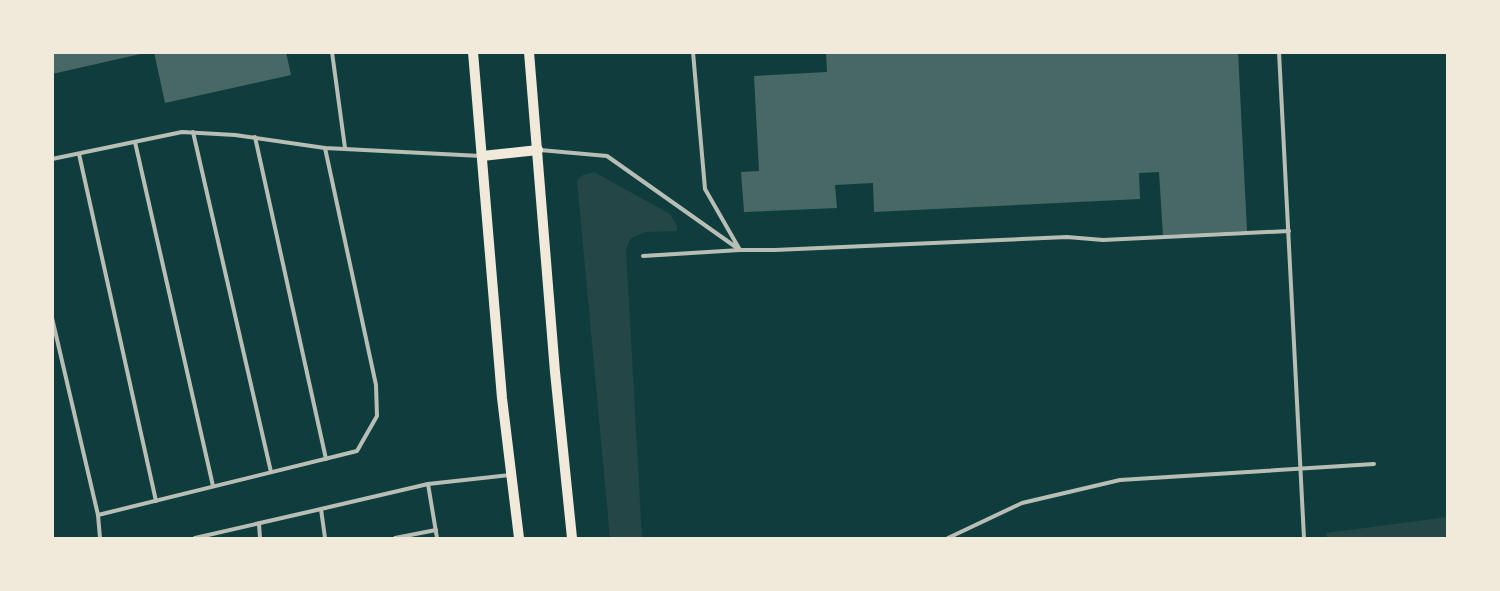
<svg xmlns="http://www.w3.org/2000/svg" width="1500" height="591" font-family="Ubuntu,sans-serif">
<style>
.green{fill:#244646}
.building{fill:#486865}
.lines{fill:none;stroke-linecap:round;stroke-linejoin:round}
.service{stroke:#b8beb3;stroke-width:4}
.secondary{stroke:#f1e9da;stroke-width:10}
</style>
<rect width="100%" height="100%" fill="#0f3d3e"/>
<g class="green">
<polygon points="594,172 670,214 677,226 677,231 646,232 631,238 626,249 642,538 610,538 577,180 583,175"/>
<polygon points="1447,517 1447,538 1327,538 1326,533"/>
</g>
<g class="building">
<polygon points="52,52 145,52 145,53 52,74"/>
<polygon points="154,52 286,52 291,75 165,103"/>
<polygon points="826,52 1238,52 1247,231 1163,235 1159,172 1139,173 1140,199 874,212 873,183 835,185 837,208 744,212 741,172 759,171 754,76 827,72"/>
</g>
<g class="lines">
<g class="service">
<polyline points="332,52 345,148"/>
<polyline points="1279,52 1304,538"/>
<polyline points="193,132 271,472"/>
<polyline points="255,137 326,459"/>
<polyline points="135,142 213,486"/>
<polyline points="540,150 607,156 740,250 775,250 1067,237 1103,240 1289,231"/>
<polyline points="79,154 156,501"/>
<polyline points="52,159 182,132 235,135 325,148 481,156"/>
<polyline points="643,256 740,250 705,189 693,52"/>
<polyline points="52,318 98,515 100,538"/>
<polyline points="428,484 437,538"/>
<polyline points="98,515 357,451 377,416 376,385 325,148"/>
<polyline points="259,524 260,538"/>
<polyline points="195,538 321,509"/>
<polyline points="325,538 321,509 428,484 511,475"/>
<polyline points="395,538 436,530"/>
<polyline points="948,538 1022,503 1120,480 1374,464"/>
</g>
<g class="secondary">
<polyline points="473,52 502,398 519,538"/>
<polyline points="529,52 555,372 572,538"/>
<polyline points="482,156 538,150"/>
</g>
</g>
<rect width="1500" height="591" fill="none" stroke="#f1e9da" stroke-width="108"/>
</svg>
